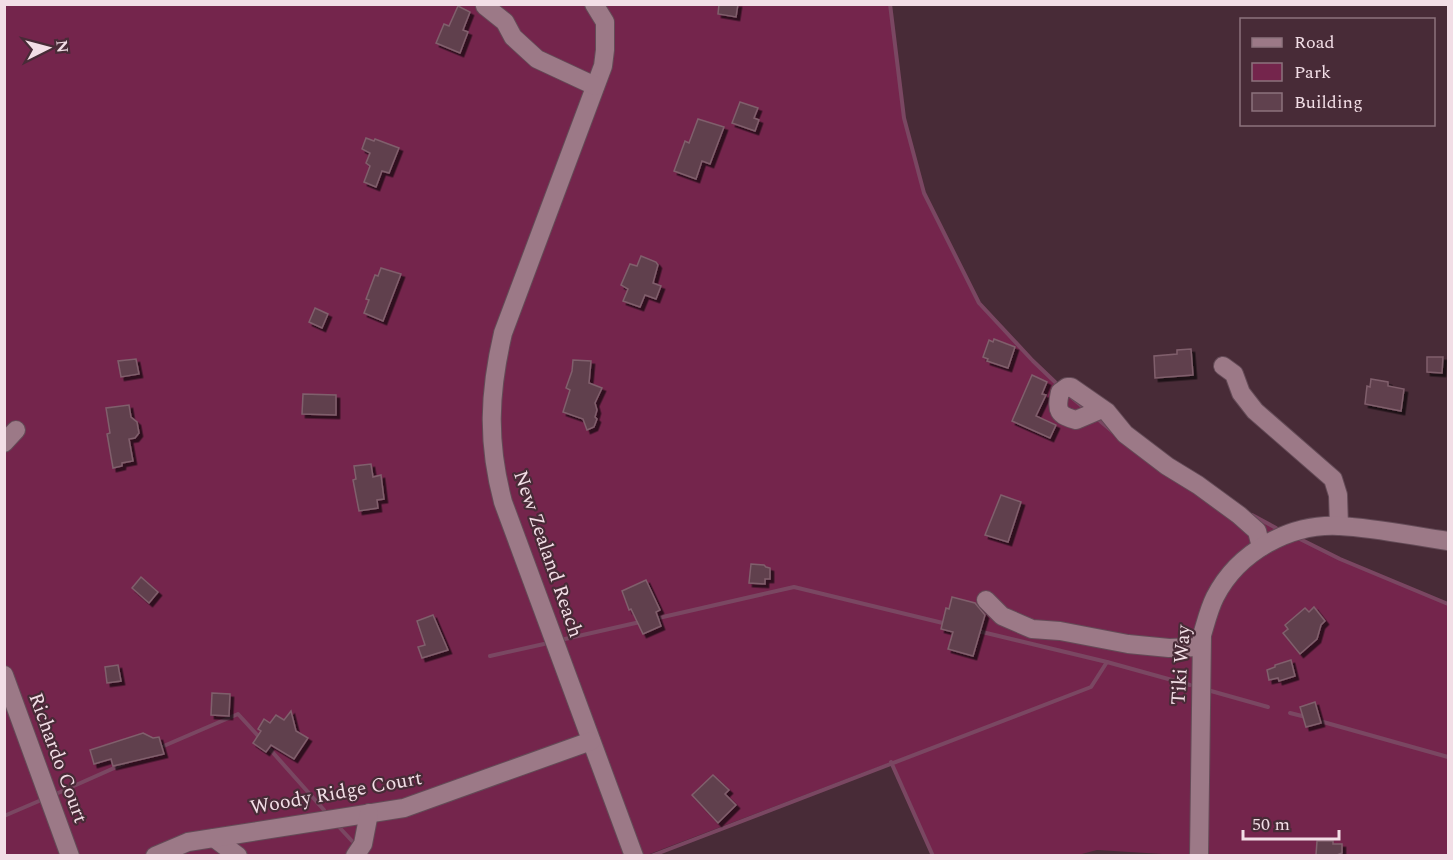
<svg xmlns="http://www.w3.org/2000/svg" width="1453" height="860" font-family="Spectral,serif">
<style>
.green{fill:#74254c}
.lines{fill:none;stroke-linecap:round;stroke-linejoin:round}
.stream{stroke:#7a4762;stroke-width:4}
.building{fill:#60414e;stroke:#805f6c;stroke-width:1.5;filter:url(#shadow)}
.minor-casing{stroke:#644b57;stroke-width:20}
.minor{stroke:#9c7987;stroke-width:18}
.labels{text-anchor:middle;dominant-baseline:central;stroke-width:4.5;stroke-linejoin:round;paint-order:stroke}
.street-label{font-size:20px;fill:#f2dee6;stroke:#482b37}
</style>
<defs>
<filter id="shadow"><feDropShadow dx="3.5" dy="3.5" stdDeviation="0" flood-color="#0009"/></filter>
</defs>
<rect width="100%" height="100%" fill="#482b37"/>
<polygon class="green" points="5,5 890,5 905,118 924,193 979,303 1033,361 1072,399 1123,440 1240,510 1340,559 1448,604 1448,855 1195,856 1097,850 1074,856 933,855 891,762 647,855 5,856"/>
<g class="lines">
<g class="stream">
<polyline points="890,4 904,118 924,193 979,303 1033,361 1055,382"/>
<polyline points="1071,397 1083,407"/>
<polyline points="1100,421 1113,432"/>
<polyline points="1252,515 1276,528"/>
<polyline points="1300,539 1340,559 1448,604"/>
<polyline points="654,619 794,587 947,624"/>
<polyline points="978,631 1107,662 1190,685"/>
<polyline points="565,639 640,622"/>
<polyline points="490,656 544,644"/>
<polyline points="1211,691 1268,707"/>
<polyline points="1290,713 1306,717"/>
<polyline points="1316,720 1448,757"/>
<polyline points="267,746 324,810"/>
<polyline points="159,748 238,714 260,738"/>
<polyline points="891,762 933,856"/>
<polyline points="58,793 130,761"/>
<polyline points="4,816 39,801"/>
<polyline points="340,828 352,841"/>
<polyline points="651,856 1091,687 1107,662"/>
</g>
</g>
<g class="building">
<polygon points="719,4 738,4 736,17 718,14"/>
<polygon points="458,6 470,12 463,30 468,32 460,53 436,43 444,24 449,26"/>
<polygon points="740,102 758,108 754,118 759,120 755,131 732,123"/>
<polygon points="698,119 724,127 710,164 702,161 696,179 674,171 685,141 689,143"/>
<polygon points="366,138 374,141 375,139 399,148 389,173 382,171 376,187 364,182 370,166 366,163 370,153 362,149"/>
<polygon points="641,256 656,262 658,265 653,283 661,286 656,299 645,295 640,307 623,301 628,289 621,285 630,264 637,266"/>
<polygon points="381,268 401,274 383,321 364,313 369,300 366,299 375,275 378,276"/>
<polygon points="315,308 328,314 322,328 309,322"/>
<polygon points="994,339 1015,347 1008,368 987,361 988,359 983,357 989,340 993,342"/>
<polygon points="1191,349 1193,375 1155,378 1154,356 1177,354 1177,350"/>
<polygon points="1427,357 1443,357 1442,373 1427,372"/>
<polygon points="136,359 139,374 121,377 118,361"/>
<polygon points="573,360 591,361 589,383 602,388 595,403 597,410 595,417 597,419 594,427 587,430 583,419 563,412 570,390 566,388 572,371"/>
<polygon points="1032,375 1047,382 1042,394 1046,395 1036,416 1056,425 1050,438 1012,421"/>
<polygon points="1371,379 1388,382 1388,386 1404,389 1401,411 1365,404 1367,386 1370,387"/>
<polygon points="303,394 336,395 336,415 302,414"/>
<polygon points="129,405 131,417 137,422 139,433 135,438 129,439 133,461 122,463 122,466 113,468 107,434 110,433 106,408"/>
<polygon points="371,464 373,477 381,475 384,499 377,500 378,508 359,511 353,480 356,479 354,466"/>
<polygon points="1001,495 1021,502 1008,542 985,535"/>
<polygon points="751,564 764,565 766,567 770,568 770,579 765,579 765,584 749,583"/>
<polygon points="141,577 158,592 149,603 132,588"/>
<polygon points="646,580 660,610 656,612 661,626 643,634 631,609 629,610 622,591"/>
<polygon points="952,597 975,603 985,615 973,656 948,649 953,632 941,629 946,608 949,609"/>
<polygon points="1314,607 1325,621 1321,625 1317,639 1300,654 1283,633 1288,629 1285,625 1305,608 1309,612"/>
<polygon points="433,615 448,650 422,658 418,647 425,645 417,621"/>
<polygon points="1291,660 1295,676 1279,681 1278,678 1269,680 1267,670 1275,667 1275,665"/>
<polygon points="118,665 121,681 107,683 105,667"/>
<polygon points="212,693 230,694 229,716 211,715"/>
<polygon points="1315,702 1321,723 1306,727 1300,707"/>
<polygon points="291,711 296,731 308,738 294,759 271,745 266,752 253,743 261,731 258,729 264,719 270,723 276,715 284,720"/>
<polygon points="143,733 153,738 159,737 164,754 113,766 111,759 94,764 90,750"/>
<polygon points="713,775 729,790 725,794 736,805 718,823 692,795"/>
<polygon points="1317,841 1333,841 1333,844 1342,844 1342,853 1337,855 1316,855"/>
</g>
<g class="lines">
<g class="minor-casing">
<g id="minor">
<path d="M594,4L605,22V50L603,66L503,333C489,393 487,442 503,502L634,856"/>
<polyline points="485,6 505,22 513,37 537,59 595,86"/>
<polyline points="1223,366 1234,374 1241,393 1255,411 1333,479 1338,495 1339,526"/>
<path d="M1102,409L1076,420C1058,415 1056,411 1060,392L1067,387H1071L1107,412L1125,434L1167,466L1198,485L1239,515L1257,531L1261,547"/>
<polyline points="4,443 16,430"/>
<polyline points="986,600 1002,616 1032,629 1060,631 1128,644 1169,648 1201,647"/>
<polyline points="4,675 70,856"/>
<polyline points="214,838 238,856"/>
<polyline points="155,856 188,842 404,808 591,741"/>
<polyline points="355,856 363,844 369,813"/>
<path d="M1199,856L1202,635C1206,622 1209,609 1215,597C1238,552 1290,523 1340,526C1376,528 1413,536 1448,541"/>
</g>
</g>
<use href="#minor" class="minor"/>
</g>
<g class="labels">
<g class="street-label">
<text transform="translate(548 554) rotate(71)">New Zealand Reach</text>
<text transform="translate(1181 665) rotate(-86)">Tiki Way</text>
<text transform="translate(58 758) rotate(70)">Richardo Court</text>
<text transform="translate(336 793) rotate(-10)">Woody Ridge Court</text>
</g>
</g>
<rect width="1453" height="860" fill="none" stroke="#f2dee6" stroke-width="12"/>
<rect x="1240" y="18" width="195" height="108" fill="#482b37" stroke="#8c737d" stroke-width="1.5"/>
<rect x="1252" y="38" width="30" height="9" fill="#9c7987" stroke="#8c737d" stroke-width="1.5"/>
<text x="1294" y="48" font-size="18" fill="#f2dee6">Road</text>
<rect x="1252" y="63" width="30" height="18" fill="#74254c" stroke="#8c737d" stroke-width="1.5"/>
<text x="1294" y="78" font-size="18" fill="#f2dee6">Park</text>
<rect x="1252" y="93" width="30" height="18" fill="#60414e" stroke="#8c737d" stroke-width="1.5"/>
<text x="1294" y="108" font-size="18" fill="#f2dee6">Building</text>
<g transform="translate(48 48) rotate(84)" stroke="#482b37" stroke-width="4.5" paint-order="stroke">
<path d="M0-4.5L10 22L0 15L-10 22Z" fill="#f2dee6"/>
<text y="-9" font-size="16" font-weight="bold" text-anchor="middle" fill="#f2dee6">N</text>
</g>
<path d="M1243 830v9h96v-9" fill="none" stroke="#f2dee6" stroke-width="3"/>
<text x="1252" y="830" font-size="18" fill="#f2dee6" stroke="#482b37" stroke-width="4.5" paint-order="stroke">50 m</text>
</svg>
